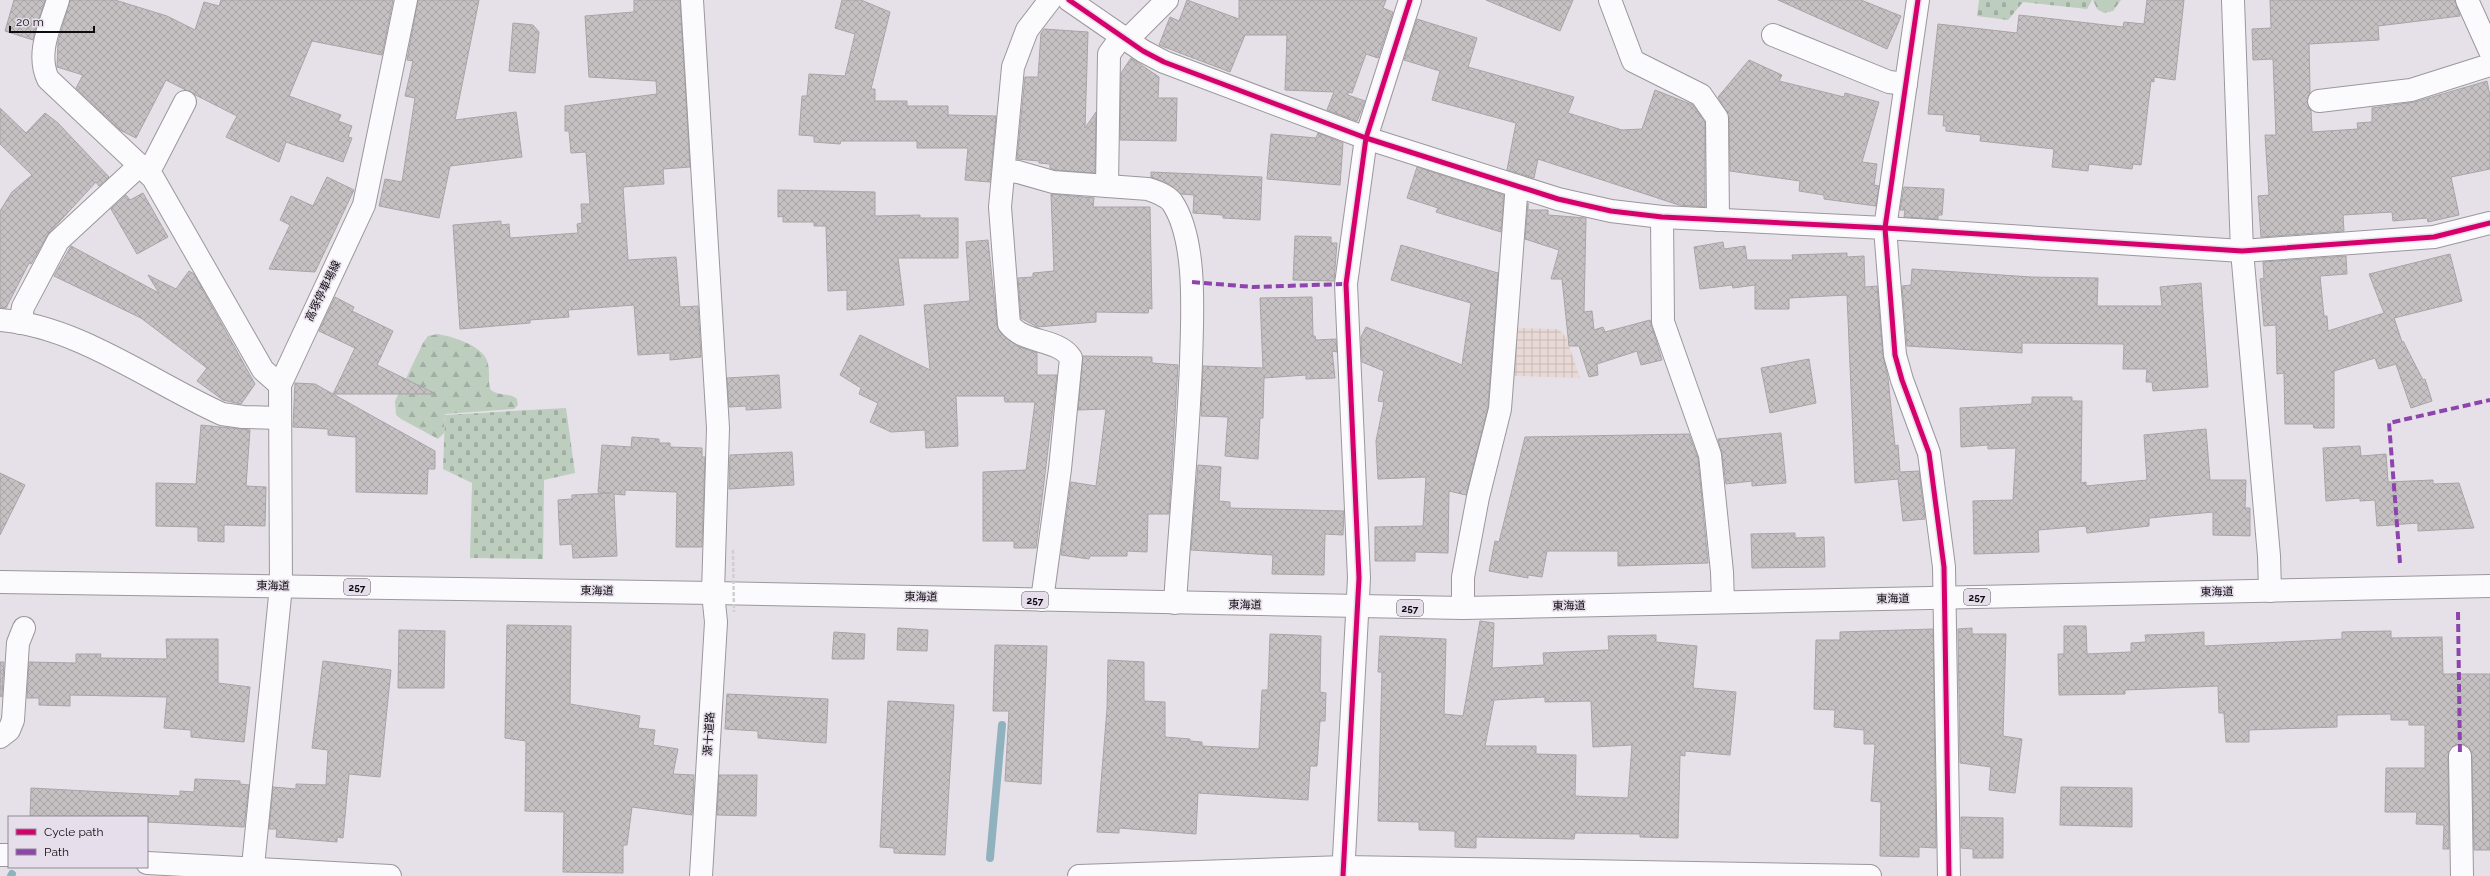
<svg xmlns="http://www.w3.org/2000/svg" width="2490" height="876" font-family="Raleway,'Noto Sans JP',sans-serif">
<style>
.industrial{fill:url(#industrial-grid)}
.forest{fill:url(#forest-firs)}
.cemetery{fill:url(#cemetery-stones)}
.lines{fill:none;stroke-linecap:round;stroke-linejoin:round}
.stream{stroke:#90b2bf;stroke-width:8}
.building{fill:url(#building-cross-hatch);stroke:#a9a4a6;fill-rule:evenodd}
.minor-casing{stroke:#9b979c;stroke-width:24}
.major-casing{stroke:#9b979c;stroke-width:24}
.highway-casing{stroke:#9b979c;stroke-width:24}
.minor{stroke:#fbfafc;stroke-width:22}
.major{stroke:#fbfafc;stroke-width:22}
.highway{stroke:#fbfafc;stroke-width:22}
.path-bridge{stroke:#d0ced0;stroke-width:2.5;stroke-dasharray:4 2;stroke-linecap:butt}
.quiet{stroke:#8e44ad;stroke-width:4;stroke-dasharray:8 4;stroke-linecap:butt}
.cycleway-casing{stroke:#e7deeb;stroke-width:8}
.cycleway{stroke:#d6006c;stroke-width:5}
.labels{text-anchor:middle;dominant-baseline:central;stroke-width:3;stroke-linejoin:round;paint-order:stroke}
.shield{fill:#e7deeb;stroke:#4e4a51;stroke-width:1}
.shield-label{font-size:10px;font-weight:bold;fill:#0d0b0f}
.street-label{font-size:11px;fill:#0d0b0f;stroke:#e7deeb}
</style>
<defs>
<pattern id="industrial-grid" width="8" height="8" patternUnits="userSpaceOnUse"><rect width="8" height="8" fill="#e8d9d5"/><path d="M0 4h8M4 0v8" fill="none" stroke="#c6b9b6"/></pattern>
<pattern id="forest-firs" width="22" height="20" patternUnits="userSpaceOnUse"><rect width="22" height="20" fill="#bdcdbe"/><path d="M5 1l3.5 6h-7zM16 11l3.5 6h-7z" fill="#a1afa2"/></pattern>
<pattern id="cemetery-stones" width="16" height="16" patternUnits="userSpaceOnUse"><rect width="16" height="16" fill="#bdcdbe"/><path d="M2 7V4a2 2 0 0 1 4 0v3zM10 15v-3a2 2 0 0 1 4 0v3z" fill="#a1afa2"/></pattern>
<pattern id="building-cross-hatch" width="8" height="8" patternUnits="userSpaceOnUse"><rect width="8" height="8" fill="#c5c1c3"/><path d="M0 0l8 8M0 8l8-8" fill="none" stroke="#a8a4a6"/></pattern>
</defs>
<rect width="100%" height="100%" fill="#e6e1e8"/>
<polygon class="industrial" points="1517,328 1558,329 1566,337 1580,378 1514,376"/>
<g class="forest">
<polygon points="2093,0 2121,0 2113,11 2104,13 2097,9"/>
<path d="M438,334C454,337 485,346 488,364C490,372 488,381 490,389C498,397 509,392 517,399L518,405L514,409L445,414L444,433L438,439L401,419L396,415L395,401L423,343L428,336Z"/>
</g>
<g class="cemetery">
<polygon points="1979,0 2092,0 2087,9 2023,2 2008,20 1977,16"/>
<polygon points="566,408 575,473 544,480 543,559 470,558 472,483 443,469 445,415"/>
</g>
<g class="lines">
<g class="stream">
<polyline points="990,858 1002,725"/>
<polyline points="11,876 12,874"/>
</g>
</g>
<g class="building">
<polygon points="14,0 45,0 33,40 5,31"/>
<polygon points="70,0 115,0 167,16 195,30 204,2 219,6 221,0 393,0 382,55 312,41 289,96 341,115 338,121 352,126 348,137 352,138 343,162 286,142 279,162 226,137 237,116 166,80 136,138 120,130 76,88 83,75 57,67 58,42"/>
<polygon points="418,0 479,0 455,120 516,112 522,157 450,166 439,218 379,206 385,179 402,182 415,98 405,96 413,61 407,60"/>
<polygon points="634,0 680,0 690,167 663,169 664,184 623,187 628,260 676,257 680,307 698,306 701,357 670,360 670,353 638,355 634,305 568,310 569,317 530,320 530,323 460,329 453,225 501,221 501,225 509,224 510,238 578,233 577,224 582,223 581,204 590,204 586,152 571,153 569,131 565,131 565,106 657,94 656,81 589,77 585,16 634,12"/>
<polygon points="842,0 861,0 890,12 871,89 875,89 875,101 907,101 907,106 948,106 948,115 996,116 990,182 965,180 968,148 917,148 917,141 841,141 840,144 814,142 814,136 799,135 802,96 807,96 809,74 845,76 855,34 835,28"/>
<polygon points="1187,0 1239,19 1239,0 1386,0 1383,8 1393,12 1378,58 1366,54 1352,93 1348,92 1348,95 1365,101 1357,121 1327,110 1334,92 1285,90 1287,35 1245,35 1230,72 1159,45 1170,17 1179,21"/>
<polygon points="1486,0 1573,0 1560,31"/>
<polygon points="1778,0 1861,0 1901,16 1887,49"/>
<polygon points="2147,0 2184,0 2175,80 2154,77 2154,82 2151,81 2141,165 2133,164 2132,169 2089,164 2088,171 2052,167 2054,149 1980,141 1981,135 1946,131 1946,126 1943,126 1944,115 1928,114 1938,24 2017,33 2019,15 2123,27 2124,22 2144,24"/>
<polygon points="2270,0 2455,0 2460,16 2378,26 2379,40 2309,44 2310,92 2307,102 2311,110 2312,132 2358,129 2357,123 2372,122 2372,108 2415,102 2487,81 2490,96 2490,169 2451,177 2459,215 2428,222 2427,218 2393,221 2392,212 2343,215 2344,231 2261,237 2258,196 2269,195 2265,135 2276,135 2273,59 2253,60 2252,29 2271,28"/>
<polygon points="1417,19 1477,38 1468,67 1574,97 1568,113 1622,130 1642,129 1655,90 1693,105 1705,122 1705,207 1679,205 1538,159 1534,178 1507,170 1516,123 1432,100 1440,71 1404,60"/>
<polygon points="513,23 533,25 539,32 535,73 509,71"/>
<polygon points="1044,29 1088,32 1085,128 1096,112 1095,173 1055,170 1050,168 1050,164 1039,163 1039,161 1017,159 1025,77 1038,77 1041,33"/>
<polygon points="1131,58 1159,77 1158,98 1177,98 1176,141 1120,140 1121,73"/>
<polygon points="1749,60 1782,75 1779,81 1844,97 1845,93 1879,102 1862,162 1877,164 1874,185 1879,186 1876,206 1824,199 1824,195 1799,191 1800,181 1730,171 1729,117 1718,97"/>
<polygon points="0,108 26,133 45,113 58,123 109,177 99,186 96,182 48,234 31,264 29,263 6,308 0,308 0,211 12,192 32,175 0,144"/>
<polygon points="1318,133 1343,143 1340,185 1267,179 1271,134 1316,138"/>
<polygon points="1417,167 1504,195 1501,232 1436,212 1438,208 1407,198"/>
<polygon points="1151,172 1262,177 1260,220 1223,218 1223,215 1193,213 1194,195 1181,194 1170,185 1151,177"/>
<polygon points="327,177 354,190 315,272 269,269 290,225 280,220 291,196 313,206"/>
<polygon points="1904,187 1944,189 1942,215 1938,215 1938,219 1904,217 1905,210 1900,210"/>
<polygon points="778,190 875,192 875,216 920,215 920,218 958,218 958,258 898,258 904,305 847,310 847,290 828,291 826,226 814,226 814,222 783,222 783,216 778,217"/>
<polygon points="143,193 168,237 137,254 111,209 126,195 130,200"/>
<polygon points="1051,194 1094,198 1093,207 1150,207 1152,309 1149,308 1148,313 1096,312 1096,322 1037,327 1021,318 1018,278 1033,277 1033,273 1054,271"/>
<polygon points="1528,203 1528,210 1548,210 1548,215 1586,218 1584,312 1592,311 1594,330 1603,327 1605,332 1650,320 1662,360 1641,365 1637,351 1597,364 1598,375 1589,377 1579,346 1569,346 1562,279 1551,279 1559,250 1525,239"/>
<polygon points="1295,236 1331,237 1331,243 1337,243 1334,281 1293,280"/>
<polygon points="988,240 997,325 1000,332 1017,346 1037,353 1037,375 1057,375 1036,548 1014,548 1014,541 983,541 983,472 1026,470 1035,402 1005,402 1004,396 956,396 958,446 926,448 925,430 891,432 870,422 878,403 859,394 861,388 840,375 860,335 930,370 924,305 970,301 966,242"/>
<polygon points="1723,242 1724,249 1745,246 1747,260 1793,260 1792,255 1847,253 1847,257 1864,256 1865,287 1877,286 1883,356 1888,378 1895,446 1898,445 1900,472 1919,471 1925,519 1903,521 1898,479 1855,483 1847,295 1789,298 1789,309 1755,309 1755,285 1733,288 1732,285 1700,289 1694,247"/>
<polygon points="1401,245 1498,273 1488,407 1466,495 1449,491 1448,553 1415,552 1415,561 1375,561 1375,527 1423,526 1426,477 1378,479 1376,441 1384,402 1378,401 1384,371 1362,362 1361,337 1366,327 1462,365 1471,303 1391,280"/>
<polygon points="71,246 159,293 148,275 176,289 189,271 194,274 255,384 241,404 223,400 197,381 207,368 141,318 54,276"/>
<polygon points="2450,254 2462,301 2394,318 2402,342 2403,341 2423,380 2425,379 2432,401 2411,408 2396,364 2379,369 2375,358 2334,371 2334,428 2314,428 2313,424 2285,424 2284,373 2277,374 2276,325 2264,326 2260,279 2264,278 2263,262 2346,256 2347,274 2320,276 2324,316 2327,316 2328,331 2384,313 2369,274"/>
<polygon points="1912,269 2031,277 2098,278 2097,306 2162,306 2160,287 2201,283 2208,387 2153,391 2152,382 2146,382 2147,369 2123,369 2124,344 2022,343 2022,353 1907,346 1902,286 1911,285"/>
<polygon points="335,297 354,307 352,311 393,331 377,365 436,394 333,394 355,348 319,331"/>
<polygon points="1312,297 1313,336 1315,336 1316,340 1336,339 1337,352 1332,351 1335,378 1306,379 1306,375 1264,378 1263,418 1260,418 1258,459 1225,456 1228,417 1201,416 1203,366 1263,368 1260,298"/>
<polygon points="1083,356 1152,357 1152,363 1178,365 1169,514 1148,514 1147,552 1127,551 1127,556 1090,556 1089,559 1061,555 1071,482 1096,486 1106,409 1078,410"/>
<polygon points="1809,359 1816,403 1770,413 1761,368"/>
<polygon points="779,375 781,408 746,410 746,406 729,407 727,378"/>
<polygon points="295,383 315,384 435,451 435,469 428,469 427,494 356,492 356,437 328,435 328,429 293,427"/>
<polygon points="2032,397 2072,397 2072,401 2082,401 2081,483 2086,482 2086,486 2147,480 2144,435 2206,429 2210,480 2246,480 2245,508 2250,508 2250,536 2213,535 2213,512 2149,518 2149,526 2087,533 2086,526 2038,530 2039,552 1974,554 1973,501 2013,500 2016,448 1988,449 1988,445 1961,447 1960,408 2032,404"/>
<polygon points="201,425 250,430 246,486 266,487 265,526 224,525 224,542 198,541 198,527 156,526 156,483 196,484"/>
<polygon points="1781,433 1786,483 1752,486 1752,481 1726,484 1722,454 1718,439"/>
<polygon points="1689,434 1698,458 1708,563 1618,566 1618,551 1547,551 1542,577 1528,575 1528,578 1489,571 1495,541 1499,542 1525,437"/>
<polygon points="632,437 659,439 659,443 670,443 670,447 702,448 702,457 705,457 702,547 676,547 677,492 625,490 625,495 614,494 617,556 573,558 572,544 560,545 558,500 572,499 572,495 611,493 598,492 602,445 631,447"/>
<polygon points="2360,446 2361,456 2386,454 2388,482 2433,480 2433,484 2459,483 2474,528 2418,531 2418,523 2377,526 2375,500 2360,501 2360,498 2326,501 2323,448"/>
<polygon points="792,452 794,485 729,489 730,455"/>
<polygon points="1198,465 1221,467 1219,501 1230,502 1230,508 1344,511 1343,535 1325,534 1324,575 1272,574 1273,555 1191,550"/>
<polygon points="0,473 25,485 0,535"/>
<polygon points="1795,533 1795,538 1824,537 1825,567 1752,568 1751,534"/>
<path d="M1480,621L1494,623L1492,668L1544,665L1543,653L1609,650L1608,636L1656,635V642L1697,646L1693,688L1736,692L1730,755L1685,751V756L1680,755L1678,838L1640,837V834L1575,833L1574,839L1476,837V848L1455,847V831L1419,830V822L1378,821L1382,672H1378L1380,636L1446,639L1444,714L1463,716ZM1545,697V702L1591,701L1593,747L1632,745L1628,798L1575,796L1576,755L1536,754V746H1485L1494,700Z"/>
<polygon points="507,625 571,626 570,704 640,716 638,728 655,730 653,745 678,749 673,774 694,775 692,815 632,807 627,845 623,845 623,873 563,872 564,812 525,811 526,741 505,738"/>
<polygon points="2064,626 2086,626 2087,654 2131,652 2131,643 2146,642 2145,635 2174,634 2204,632 2204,646 2342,639 2342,632 2391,631 2391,638 2442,637 2443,674 2490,674 2490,850 2474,850 2472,756 2470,749 2466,745 2453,746 2448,756 2449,849 2443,849 2444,825 2416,824 2417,812 2385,812 2386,768 2425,768 2425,725 2409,725 2409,720 2391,720 2391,714 2337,715 2337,727 2249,730 2249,742 2226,742 2224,713 2219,713 2218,686 2125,690 2125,694 2059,695 2058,654 2064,654"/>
<polygon points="898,628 928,630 927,651 897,650"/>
<polygon points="1972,628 1972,634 2006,634 2003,736 2022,739 2015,793 1989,790 1991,767 1960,763 1958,629"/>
<polygon points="1933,629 1936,848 1919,847 1919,857 1880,856 1881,802 1871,801 1875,744 1864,744 1864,730 1834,727 1835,710 1814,709 1816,640 1840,640 1840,632"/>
<polygon points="399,630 445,631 444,688 398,688"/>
<polygon points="834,632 865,634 864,659 832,659"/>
<polygon points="1270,634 1321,636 1320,692 1326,693 1325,721 1320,721 1317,766 1310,766 1308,800 1198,793 1196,834 1119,828 1119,833 1097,832 1107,709 1108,660 1144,662 1144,701 1165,702 1165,737 1190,739 1190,741 1202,742 1202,746 1259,749 1262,690 1268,690"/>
<polygon points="166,639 218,639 218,683 250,687 244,742 191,737 191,730 164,728 167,697 70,695 70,706 39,705 39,698 27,698 29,662 76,663 76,654 101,654 100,658 167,659"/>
<polygon points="995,645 1047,646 1041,784 1005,781 1009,711 993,711"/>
<polygon points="323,661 391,670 380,777 349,774 343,838 337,837 337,842 276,837 277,829 269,829 273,787 296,789 296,784 326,785 328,750 312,748"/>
<polygon points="0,662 4,662 2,697 0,696"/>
<polygon points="727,694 828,699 826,743 758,738 758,731 725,729"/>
<polygon points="888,701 954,705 945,855 894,853 894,848 880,847"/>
<polygon points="719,775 757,775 756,816 717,815"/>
<polygon points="195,779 240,781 240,784 249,785 244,827 147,822 147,817 30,817 31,788 180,796 180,791 194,792"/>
<polygon points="2061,787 2132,788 2132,827 2060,825"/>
<polygon points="1961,817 2003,818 2003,858 1973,858 1973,849 1961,848"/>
</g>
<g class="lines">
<g class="minor-casing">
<g id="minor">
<path d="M58,0C50,26 36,53 48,79L153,178L263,370L280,385"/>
<polyline points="692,0 718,428 713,593 716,622 701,876"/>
<polyline points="1069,0 1143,51 1164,62 1366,138 1558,199 1611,211 1662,217 1885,228 2242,251 2434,237 2490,223"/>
<polyline points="1610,0 1633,61 1701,95 1717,118 1718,220"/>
<polyline points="1918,0 1885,228 1895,355 1902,380 1929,453 1944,567 1949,876"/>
<polyline points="2233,0 2242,251 2269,556 2270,591"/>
<polyline points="2467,0 2490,51"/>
<polyline points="1773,35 1889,82 1906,84"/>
<polyline points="1127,40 1167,0"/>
<polyline points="2319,101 2411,90 2490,65"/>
<path d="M1004,170L1018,172L1053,182L1148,189C1157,192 1166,195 1172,202C1198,241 1192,318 1191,363C1188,443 1180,523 1175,603"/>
<polyline points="146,171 153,164 185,102"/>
<polyline points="1107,186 1109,54 1122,36"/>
<polyline points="1662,217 1663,322 1710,455 1722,572 1723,602"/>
<path d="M0,320C78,326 151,382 222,414L243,417L279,418"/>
<polyline points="20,323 23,307 58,241 140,165"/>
<path d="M1042,600L1060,469L1071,358C1058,338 1024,344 1009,324L1000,207L1013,67L1027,30L1050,0"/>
<polyline points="1463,608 1463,577 1478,497 1500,409 1516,196 1519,187"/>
<polyline points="0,737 9,730 13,720 18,643 24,628"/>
<polyline points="2460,756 2462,876"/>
<polyline points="0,855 9,855"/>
<polyline points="147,863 390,876"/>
<polyline points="252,876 281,586"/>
<polyline points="1079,876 1344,867 1870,876"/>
<polyline points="1343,876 1359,578 1346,284 1366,138 1410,0"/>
</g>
</g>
<g class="major-casing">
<polyline id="major" points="281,586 280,385 364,205 406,0"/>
</g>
<g class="highway-casing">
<polyline id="highway" points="0,582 713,593 1463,608 2490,586"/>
</g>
<use href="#minor" class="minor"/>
<use href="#major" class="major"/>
<use href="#highway" class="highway"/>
<polyline class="path-bridge" points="733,550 734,612"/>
<g class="quiet">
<polyline points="1192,282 1253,287 1346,284"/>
<polyline points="2400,563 2389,423 2490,400"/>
<polyline points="2458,612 2460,756"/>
</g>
<g class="cycleway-casing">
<g id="cycleway">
<polyline points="1069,0 1143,51 1164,62 1366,138 1558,199 1611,211 1662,217 1885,228 2242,251 2434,237 2490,223"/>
<polyline points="1918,0 1885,228 1895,355 1902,380 1929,453 1944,567 1949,876"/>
<polyline points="1343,876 1359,578 1346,284 1366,138 1410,0"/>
</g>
</g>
<use href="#cycleway" class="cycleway"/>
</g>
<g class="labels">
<g class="shield">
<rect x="344" y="579" width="26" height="16" rx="3"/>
<rect x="1964" y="589" width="26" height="16" rx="3"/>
<rect x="1022" y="592" width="26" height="16" rx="3"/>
<rect x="1397" y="600" width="26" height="16" rx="3"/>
</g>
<g class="shield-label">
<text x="357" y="587">257</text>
<text x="1977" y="597">257</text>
<text x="1035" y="600">257</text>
<text x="1410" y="608">257</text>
</g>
<g class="street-label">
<text transform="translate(323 291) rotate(-64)">高塚停車場線</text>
<text transform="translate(273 586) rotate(1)">東海道</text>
<text transform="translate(597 591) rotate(1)">東海道</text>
<text transform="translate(2217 592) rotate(-1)">東海道</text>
<text transform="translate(921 597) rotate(1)">東海道</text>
<text transform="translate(1893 599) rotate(-1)">東海道</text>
<text transform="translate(1245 605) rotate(1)">東海道</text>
<text transform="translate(1569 606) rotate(-1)">東海道</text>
<text transform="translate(709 734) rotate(-86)">源十道路</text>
</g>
</g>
<rect x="8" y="816" width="140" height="52" fill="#e7deeb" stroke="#908a93"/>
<rect x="16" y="829" width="20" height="6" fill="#d6006c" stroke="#908a93"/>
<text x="44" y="836" font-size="12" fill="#0d0b0f">Cycle path</text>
<rect x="16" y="849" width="20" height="6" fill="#8e44ad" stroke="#908a93"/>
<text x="44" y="856" font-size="12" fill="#0d0b0f">Path</text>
<path d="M10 26v6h84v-6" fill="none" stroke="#0d0b0f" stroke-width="2"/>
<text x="16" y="26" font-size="12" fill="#0d0b0f" stroke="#e7deeb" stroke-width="3" paint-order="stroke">20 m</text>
</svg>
